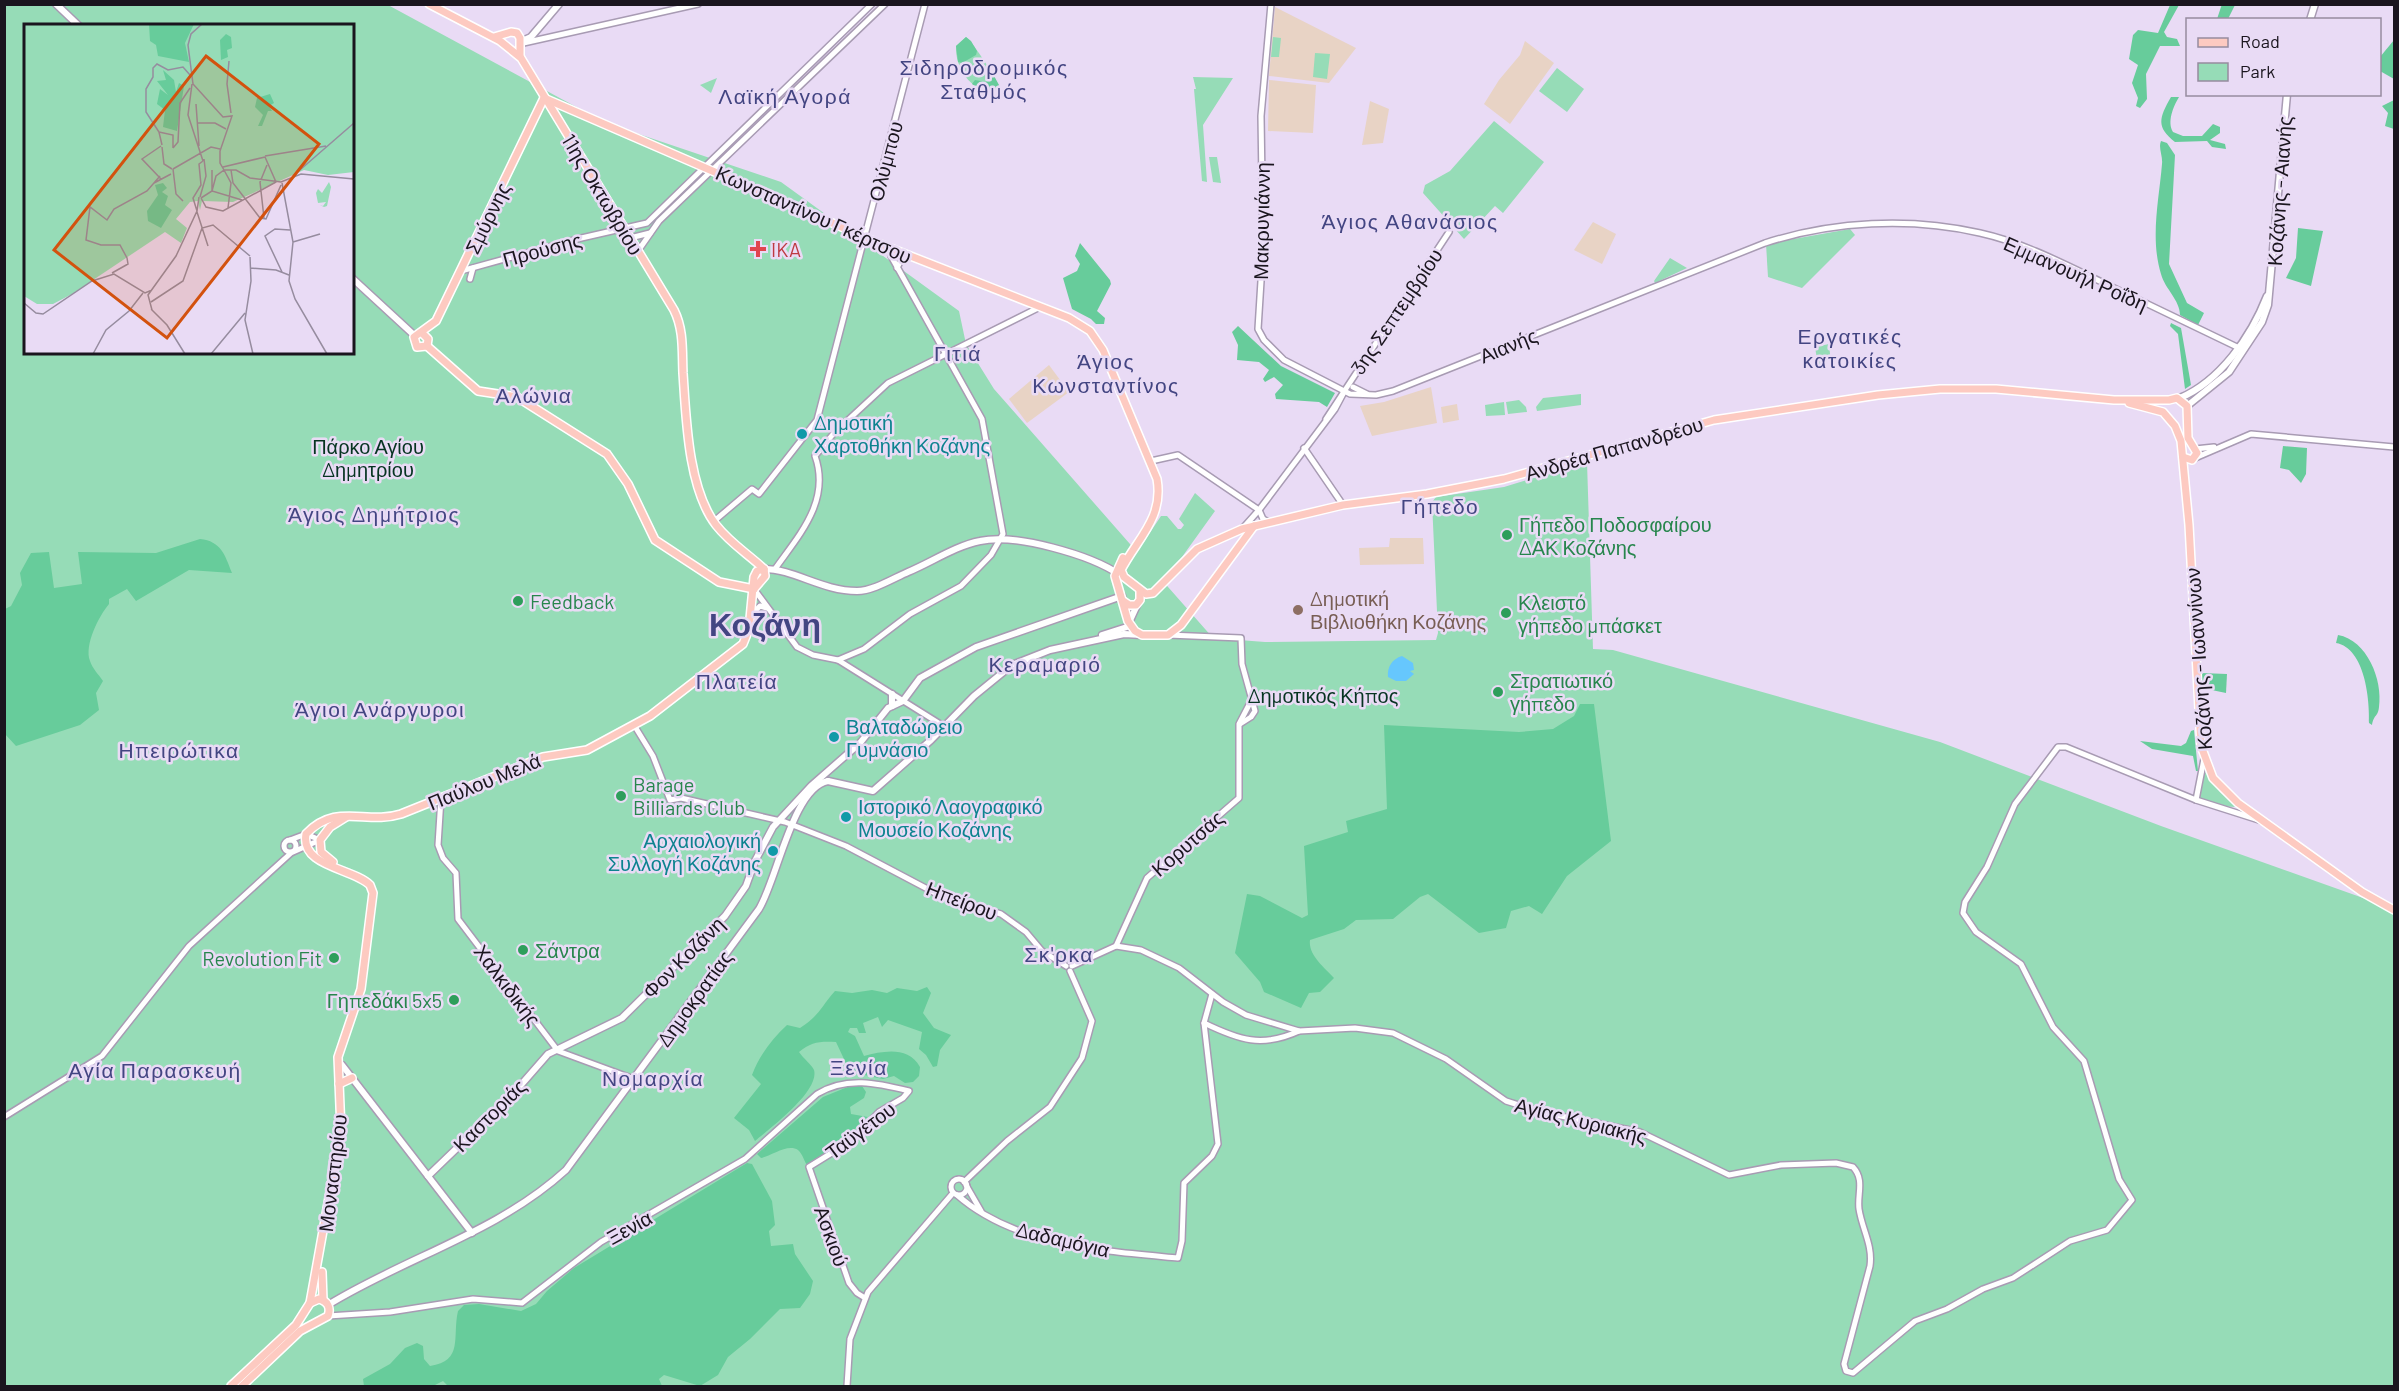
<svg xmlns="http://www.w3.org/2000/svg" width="2399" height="1391" font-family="Barlow,sans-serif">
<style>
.education{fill:#e8d3c5}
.green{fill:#96dcb7;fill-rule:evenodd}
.forest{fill:#67cc9b}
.water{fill:#66c7fd}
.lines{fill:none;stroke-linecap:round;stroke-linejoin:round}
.tertiary-casing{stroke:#a89bb3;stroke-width:8}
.secondary-casing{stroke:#a89bb3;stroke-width:9}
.primary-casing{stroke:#fff;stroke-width:10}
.tertiary{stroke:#fff;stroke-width:5}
.secondary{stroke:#fff;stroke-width:6}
.primary{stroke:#fdcac1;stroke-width:7}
.health-dot{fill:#e0444e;stroke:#e9dbf5;stroke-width:2}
.culture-dot{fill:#0f9aa8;stroke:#e9dbf5;stroke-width:2}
.leisure-dot{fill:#2e9e5b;stroke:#e9dbf5;stroke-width:2}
.education-dot{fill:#8d6e63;stroke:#e9dbf5;stroke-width:2}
.labels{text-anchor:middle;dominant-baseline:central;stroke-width:5;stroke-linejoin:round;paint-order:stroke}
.street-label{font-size:20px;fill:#1a151e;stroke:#e9dbf5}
.health-label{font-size:20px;fill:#be3a42;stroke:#e9dbf5;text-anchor:start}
.culture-label{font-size:20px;fill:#0d838f;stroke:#e9dbf5;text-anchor:start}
.park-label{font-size:20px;fill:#063421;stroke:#e9dbf5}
.leisure-label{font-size:20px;fill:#27864d;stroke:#e9dbf5;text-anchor:start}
.education-label{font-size:20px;fill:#785e54;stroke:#e9dbf5;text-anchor:start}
.neighbourhood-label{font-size:21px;letter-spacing:1.5px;fill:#434582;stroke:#e9dbf5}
.town-label{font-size:32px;font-weight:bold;fill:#434582;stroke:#e9dbf5}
.inset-road{fill:none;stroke:#968c9f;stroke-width:1.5}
.view{fill:#d3520e;fill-opacity:0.15;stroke:#d3520e;stroke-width:3}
.inset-edge{fill:none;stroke:#1a151e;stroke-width:3}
</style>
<rect width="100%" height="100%" fill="#e9dbf5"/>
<g class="education">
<polygon points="1275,7 1356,48 1329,83 1269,76"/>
<polygon points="1525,41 1554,63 1510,124 1484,104 1499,80 1520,55"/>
<polygon points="1269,80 1316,85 1313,133 1268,131"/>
<polygon points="1370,101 1389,109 1383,143 1362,145"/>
<polygon points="1593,222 1616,234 1602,264 1574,250"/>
<polygon points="1049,365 1069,392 1027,423 1009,399"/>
<polygon points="1431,387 1437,423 1372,436 1360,406 1384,402"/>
<polygon points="1457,404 1459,420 1443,423 1441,407"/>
<polygon points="1390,538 1423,538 1424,564 1360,565 1359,548 1389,547"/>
</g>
<g class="green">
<path d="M5,5H388L606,123L781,182L959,311L966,344L994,389L1137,552L1161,516H1167L1178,529H1181L1184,525L1179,519L1195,493L1215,511L1182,557L1161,579L1213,638L1265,642L1436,640L1438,633L1432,502L1436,497L1504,487L1587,462L1593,649L1613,650L1940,742L2161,826L2394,909V1386H5ZM26,26H352V352H26Z"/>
<path d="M966,37C972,41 999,82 999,88L993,93C970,90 955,68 956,46Z"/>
<polygon points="1273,37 1281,38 1279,57 1271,57"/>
<polygon points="1315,53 1330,54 1327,79 1313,77"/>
<polygon points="1557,68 1584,89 1567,112 1539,91"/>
<polygon points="1193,77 1233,78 1203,125 1207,182 1202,181 1194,89 1196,89"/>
<polygon points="717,78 711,93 700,85"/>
<polygon points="1494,121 1544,162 1503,213 1495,206 1464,239 1423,193 1425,185 1450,171"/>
<polygon points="1209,157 1217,157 1221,183 1213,182"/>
<polygon points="1850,229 1855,235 1802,288 1768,277 1766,244"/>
<polygon points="1670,258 1687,268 1655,283 1654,281"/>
<polygon points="1829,344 1830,354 1826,363 1818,365 1815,347"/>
<polygon points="1581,394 1581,405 1537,411 1536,407 1543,398"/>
<polygon points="1519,400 1526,407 1527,412 1508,414 1506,402"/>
<polygon points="1504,402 1505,415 1486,416 1485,405"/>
<polygon points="2205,772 2220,792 2236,807 2218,806 2199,798"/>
</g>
<g class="forest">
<polygon points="2222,4 2235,5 2228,19 2217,19"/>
<polygon points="2170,5 2179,5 2164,32 2167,37 2177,39 2180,46 2160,46 2146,74 2147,99 2140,108 2136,106 2138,98 2132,83 2138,65 2129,59 2133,35 2138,30 2158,33"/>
<polygon points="966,37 971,41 977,51 976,55 962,63 958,62 956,46"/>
<polygon points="2394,40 2394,79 2380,71 2380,57"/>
<polygon points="993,74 999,85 993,93 984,92 972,84 975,80 986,82 988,76"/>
<path d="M2171,97H2179C2173,107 2167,122 2173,132L2183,136H2202L2213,124L2220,127V133L2210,140L2225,144L2226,149L2212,147L2207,141L2175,142C2156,127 2159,118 2171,97Z"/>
<polygon points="2394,100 2394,129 2385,126 2388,113 2382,106"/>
<path d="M2161,141L2167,143L2175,155L2169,264L2187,303L2204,313L2198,325L2180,315C2180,300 2165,289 2161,274C2150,238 2159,200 2162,164C2163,156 2158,148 2161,141Z"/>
<polygon points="2298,228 2323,231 2311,286 2286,278 2296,258"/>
<polygon points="1080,243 1110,280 1111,284 1097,311 1105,318 1104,324 1096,324 1091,319 1072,309 1063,278 1077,271 1080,264 1075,256"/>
<polygon points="2171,323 2181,328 2191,385 2185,389 2178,334 2170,326"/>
<polygon points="1238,326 1281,366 1335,393 1327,407 1319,402 1276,399 1275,394 1283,385 1274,377 1265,382 1263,379 1269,370 1259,362 1237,360 1238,345 1232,332"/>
<polygon points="2283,446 2307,448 2306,474 2301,483 2289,470 2280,468"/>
<path d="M200,539C221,541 225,555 232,573L189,570L136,601L127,589L109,599V604C99,616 84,645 90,661C92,668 99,675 103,681L96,693L99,710L80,725L16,746L5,734V609L11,606L22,585L20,573L31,553L49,552L54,588L82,584L78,552L156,553Z"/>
<path d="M2338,635C2367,640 2383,680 2379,707C2378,717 2374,714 2372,725L2369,723C2370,700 2365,648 2336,643Z"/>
<polygon points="2201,673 2227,674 2226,693 2202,688"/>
<path d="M1580,704H1594L1611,841L1567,876L1542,914L1529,906L1511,911L1506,928L1479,933L1428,894L1420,897L1393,919L1356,920L1344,929L1310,940C1308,955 1324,967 1334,978L1320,992L1309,993L1301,1008L1264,992L1260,982L1235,953L1247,894L1260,896L1302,918L1308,915L1304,846L1348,832L1346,821L1387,809L1384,725L1519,732L1553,729L1574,716Z"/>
<polygon points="2194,730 2198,771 2196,771 2193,756 2152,749 2140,741 2181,746 2186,743 2191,731"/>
<path d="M927,987L931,993L923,1013L934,1028L951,1035L940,1050L937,1066L933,1067L926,1055L919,1049L922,1032L888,1020L882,1027L878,1017L863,1023L866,1033H859L857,1028H850L848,1032L855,1036L864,1056C884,1051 908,1046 920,1067L919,1076L913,1082L905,1083L894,1076L883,1079L850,1072L836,1042C820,1041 811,1042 799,1052C803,1058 812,1065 814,1070C820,1091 770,1128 755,1141L749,1130L734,1118L761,1084L752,1075C759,1056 772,1039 787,1025L800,1028C820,1015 820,1008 835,991L852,993L872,990L887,993L897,988L917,991Z"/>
<path d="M850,1086H862L866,1092L864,1098L850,1107L851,1114L868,1117L838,1144L808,1166C804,1162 803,1154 798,1150C788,1143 771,1156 761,1158L757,1154L823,1097Z"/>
<path d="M747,1163L752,1164L772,1201L775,1225L769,1231L771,1246L793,1244L795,1254L813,1281L810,1294L800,1308L780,1309L750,1339L728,1357L718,1375L700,1386L664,1375L659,1379L662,1386H448L443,1381L433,1386H364L363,1379L390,1364L405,1348L417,1343L423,1346L424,1359L430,1366C464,1361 452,1337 458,1311L464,1305L479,1304L521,1311L536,1304L547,1291L574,1268Z"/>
</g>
<path class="water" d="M1402,656L1413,663L1414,670L1410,671L1414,674L1406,681H1396L1388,677C1387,667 1392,659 1402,656Z"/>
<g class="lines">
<g class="tertiary-casing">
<g id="tertiary">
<path d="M1271,4L1261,116L1263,249L1258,329L1264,340L1284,360L1350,394L1376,395L1393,391L1765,243C1833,221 1910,217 1980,233C2025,243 2066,265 2106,284C2150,305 2194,326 2237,347"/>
<polyline points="519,44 698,4"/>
<polyline points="630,238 650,233"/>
<polyline points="638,251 659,221 885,4"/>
<polyline points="897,268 901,260 909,256"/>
<polyline points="461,271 577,239 647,223 872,4"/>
<polyline points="470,279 473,268"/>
<polyline points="1353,387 1367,394"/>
<polyline points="1326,419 1449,232"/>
<polyline points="1304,448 1343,505"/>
<polyline points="2195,449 2214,447"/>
<polyline points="2195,458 2251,434 2394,447"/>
<polyline points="1151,461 1178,455 1259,510 1263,519 1269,522"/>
<polyline points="713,522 752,489 759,494 817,420 925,4"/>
<polyline points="1243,528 1259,510 1335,409 1344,392"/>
<path d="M775,569C799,535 831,501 815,456L834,433L888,383L1040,307"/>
<polyline points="754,589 797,647 813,655 838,660 945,727"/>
<polyline points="752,614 760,606 767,608"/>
<polyline points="1168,635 1241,638 1242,664 1255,711 1251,717 1240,724"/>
<polyline points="838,660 864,649 910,614 961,586 991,555 1003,534 982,419 891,256 890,248"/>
<polyline points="634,725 653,756 670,800 681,798 785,822 846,846 937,894 1001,914 1026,932 1042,951 1066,966"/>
<polyline points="441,798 438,845 443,858 456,873 458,919 558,1051 634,1079"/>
<polyline points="2196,800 2204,759"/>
<circle cx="290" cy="846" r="6"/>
<polyline points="290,840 306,834 320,840 293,852"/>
<path d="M1116,946L1141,950L1179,968L1223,1002L1246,1015L1299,1031L1355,1028L1393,1033L1446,1059L1506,1101L1541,1112L1640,1132L1729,1175L1781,1165L1836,1163L1853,1167C1865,1180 1857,1194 1859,1209C1862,1229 1873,1245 1870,1266L1844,1364L1846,1371L1853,1373L1915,1321L1947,1309L1983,1289L2013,1278L2070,1241L2107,1230L2132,1200L2119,1179L2084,1061L2053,1027L2021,964L1976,932L1963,913L1965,902L1987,867L2015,804L2058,747H2066L2196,800L2262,821"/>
<polyline points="1072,966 1116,946 1147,878 1239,798 1239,724 1251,701"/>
<path d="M1204,1023C1239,1040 1262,1048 1299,1031"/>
<polyline points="4,1117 102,1056 189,946 291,853"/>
<circle cx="959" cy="1187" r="8"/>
<polyline points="964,1182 1007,1141 1050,1107 1082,1058 1092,1021 1070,971"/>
<polyline points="966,1185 981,1211"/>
<path d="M957,1195C1015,1246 1104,1251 1178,1258L1182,1241L1184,1183L1212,1156L1218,1144L1204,1023L1212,994"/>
<path d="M328,1316L390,1312L473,1299L522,1303L601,1242L745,1159L817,1094C846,1076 877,1083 909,1091L903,1098L879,1112L851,1141L809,1167L849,1283L857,1293L865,1298"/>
<polyline points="847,1386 850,1339 868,1292 953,1193"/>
</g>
</g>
<g class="secondary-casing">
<g id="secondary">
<polyline points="56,4 79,26"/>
<polyline points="2310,20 2315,4"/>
<polyline points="520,42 531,37 559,4"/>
<polyline points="352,278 415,336"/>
<path d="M2180,398C2220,381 2251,337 2267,296"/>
<polyline points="2187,406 2229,372 2262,322 2268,305 2287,94"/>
<path d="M764,569C794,569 822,591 857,591C873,591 894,578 908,572C932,562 955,546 980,541C1015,533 1091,555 1120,575"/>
<polyline points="1102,635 1127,627 1138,603"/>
<polyline points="892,706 892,694"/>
<polyline points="828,781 873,791 931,740 974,696 1012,665 1050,650 1124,634 1142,635"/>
<polyline points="342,1065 472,1233"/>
<polyline points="428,1176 513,1094 548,1054 622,1018 725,916 746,886 755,861 773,827 811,786 860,743 888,708 903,701 920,678 976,647 1122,596"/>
<path d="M328,1305C406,1257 497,1233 566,1170L759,909C777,880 793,787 828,781"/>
</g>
</g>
<g class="primary-casing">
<g id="primary">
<path d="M429,4L500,41L521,58L674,310C684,330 682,351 683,373C686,417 688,489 716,525C730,543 748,554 764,569"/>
<polyline points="494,37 511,32 517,33 520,38 520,56"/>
<path d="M544,98L890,248L1069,318L1090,331L1103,350L1157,479C1164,518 1137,539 1121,570L1124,577L1146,594L1153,593L1197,549L1242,529L1343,505L1427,494L1504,479L1714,420L1878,395L1940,389H1996L2114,400H2169L2177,398L2187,406L2188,438L2197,453L2192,460L2183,457"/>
<polyline points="422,333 428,339 427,346"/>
<polyline points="427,346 478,391 517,397 607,454 628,484 655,540 719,582 754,589"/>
<polyline points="427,346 417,347 414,337 436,321 544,98"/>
<polyline points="2129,403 2163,412 2175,426 2181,441 2189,525 2201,746 2213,778 2238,803 2362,892 2394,910"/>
<polyline points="1123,558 1115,576 1128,621 1135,631 1142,635 1168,635 1181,625 1254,526"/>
<polyline points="754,589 765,576 764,569"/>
<polyline points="1123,601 1129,605 1136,605 1140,600 1140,591"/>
<polyline points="333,862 321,852 320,840 330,827 346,817"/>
<polyline points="339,1084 352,1078"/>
<polyline points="322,1272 323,1300"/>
<path d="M231,1386L296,1325L310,1303L341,1131L338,1057L361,989L373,893L370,885C353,868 300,867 306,834C336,802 366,825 401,814L543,757L587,750L650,716L743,644L749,629L754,577L757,571L764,569"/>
<path d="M242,1386L300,1331L328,1316C331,1308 328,1301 319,1299L310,1303"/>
</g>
</g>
<use href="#tertiary" class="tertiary"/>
<use href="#secondary" class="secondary"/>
<use href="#primary" class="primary"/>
</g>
<path class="health-dot" d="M755 240h6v6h6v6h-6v6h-6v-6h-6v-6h6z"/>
<g class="culture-dot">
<circle cx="802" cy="434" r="6"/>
<circle cx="834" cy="737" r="6"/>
<circle cx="846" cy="817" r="6"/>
<circle cx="773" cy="851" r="6"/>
</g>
<g class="leisure-dot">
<circle cx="1507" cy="535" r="6"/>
<circle cx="518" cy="601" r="6"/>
<circle cx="1506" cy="613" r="6"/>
<circle cx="1498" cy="692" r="6"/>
<circle cx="621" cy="796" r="6"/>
<circle cx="523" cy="950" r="6"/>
<circle cx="334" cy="958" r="6"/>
<circle cx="454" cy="1000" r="6"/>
</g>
<circle class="education-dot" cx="1298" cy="610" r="6"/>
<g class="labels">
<g class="street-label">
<text transform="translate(885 161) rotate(-75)">Ολύμπου</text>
<text transform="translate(2279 191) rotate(-86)">Κοζάνης - Αιανής</text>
<text transform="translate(603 194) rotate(59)">11ης Οκτωβρίου</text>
<text transform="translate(814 214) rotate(24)">Κωνσταντίνου Γκέρτσου</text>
<text transform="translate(487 218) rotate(-64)">Σμύρνης</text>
<text transform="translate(1261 221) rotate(-89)">Μακρυγιάννη</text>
<text transform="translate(542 249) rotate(-15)">Προύσης</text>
<text transform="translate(2076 273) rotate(24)">Εμμανουήλ Ροΐδη</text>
<text transform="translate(1396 311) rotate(-56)">3ης Σεπτεμβρίου</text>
<text transform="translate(1508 345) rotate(-22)">Αιανής</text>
<text transform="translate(1614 448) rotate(-16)">Ανδρέα Παπανδρέου</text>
<text transform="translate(2198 659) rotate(-94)">Κοζάνης - Ιωαννίνων</text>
<text transform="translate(484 781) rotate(-22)">Παύλου Μελά</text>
<text transform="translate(1187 843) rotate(-41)">Κορυτσάς</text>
<text transform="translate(962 900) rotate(21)">Ηπείρου</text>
<text transform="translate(683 957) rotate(-45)">Φον Κοζάνη</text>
<text transform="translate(508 985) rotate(53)">Χαλκιδικής</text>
<text transform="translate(694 998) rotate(-54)">Δημοκρατίας</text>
<text transform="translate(489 1115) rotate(-45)">Καστοριάς</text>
<text transform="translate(1581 1120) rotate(14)">Αγίας Κυριακής</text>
<text transform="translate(860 1130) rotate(-37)">Ταϋγέτου</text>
<text transform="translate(332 1173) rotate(-83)">Μοναστηρίου</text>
<text transform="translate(629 1227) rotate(-29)">Ξενία</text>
<text transform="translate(832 1236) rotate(70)">Ασκιού</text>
<text transform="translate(1063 1239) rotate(13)">Δαδαμόγια</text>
</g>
<g class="health-label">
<text x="771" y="249">IKA</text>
</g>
<g class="culture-label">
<text x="814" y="422">Δημοτική<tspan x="814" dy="23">Χαρτοθήκη Κοζάνης</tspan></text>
<text x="846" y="726">Βαλταδώρειο<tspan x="846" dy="23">Γυμνάσιο</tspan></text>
<text x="858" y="806">Ιστορικό Λαογραφικό<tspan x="858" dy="23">Μουσείο Κοζάνης</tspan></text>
<text x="761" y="840" text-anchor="end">Αρχαιολογική<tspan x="761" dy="23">Συλλογή Κοζάνης</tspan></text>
</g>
<g class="park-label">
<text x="368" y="446">Πάρκο Αγίου<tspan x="368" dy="23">Δημητρίου</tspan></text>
<text x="1323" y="695">Δημοτικός Κήπος</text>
</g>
<g class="leisure-label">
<text x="1519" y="524">Γήπεδο Ποδοσφαίρου<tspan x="1519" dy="23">ΔΑΚ Κοζάνης</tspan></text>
<text x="530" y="601">Feedback</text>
<text x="1518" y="602">Κλειστό<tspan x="1518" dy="23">γήπεδο μπάσκετ</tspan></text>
<text x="1510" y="680">Στρατιωτικό<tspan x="1510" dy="23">γήπεδο</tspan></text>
<text x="633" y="784">Barage<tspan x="633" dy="23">Billiards Club</tspan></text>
<text x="535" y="950">Σάντρα</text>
<text x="322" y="958" text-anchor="end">Revolution Fit</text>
<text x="442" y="1000" text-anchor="end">Γηπεδάκι 5x5</text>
</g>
<g class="education-label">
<text x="1310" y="598">Δημοτική<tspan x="1310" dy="23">Βιβλιοθήκη Κοζάνης</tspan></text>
</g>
<g class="neighbourhood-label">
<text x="984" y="66">Σιδηροδρομικός<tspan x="984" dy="24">Σταθμός</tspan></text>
<text x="785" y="95">Λαϊκή Αγορά</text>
<text x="1410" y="220">Άγιος Αθανάσιος</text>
<text x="1850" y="335">Εργατικές<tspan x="1850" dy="24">κατοικίες</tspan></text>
<text x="958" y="352">Γιτιά</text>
<text x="1106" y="360">Άγιος<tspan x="1106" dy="24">Κωνσταντίνος</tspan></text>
<text x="534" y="394">Αλώνια</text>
<text x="1440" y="505">Γήπεδο</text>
<text x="374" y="513">Άγιος Δημήτριος</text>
<text x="1045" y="663">Κεραμαριό</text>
<text x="737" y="680">Πλατεία</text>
<text x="380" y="708">Άγιοι Ανάργυροι</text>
<text x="179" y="749">Ηπειρώτικα</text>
<text x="1059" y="953">Σκ'ρκα</text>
<text x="859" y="1066">Ξενία</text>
<text x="155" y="1069">Αγία Παρασκευή</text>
<text x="653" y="1077">Νομαρχία</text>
</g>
<g class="town-label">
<text x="765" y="623">Κοζάνη</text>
</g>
</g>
<g transform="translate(24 24)">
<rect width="330" height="330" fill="#e9dbf5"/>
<path d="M0,0H330V148L304,151L280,146L209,178L178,177L176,186L174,177L166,178L152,195L163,204L157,219L141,208L48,270L29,280H13L0,272ZM305,158L307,163L303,182L300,183L296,181L299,182L302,178L294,179L292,169L294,165L298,169Z" fill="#96dcb7"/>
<path d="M125,0H170L161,19L165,38L134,32L132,21L126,17ZM202,10L207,13L208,24L203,26L204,33L197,36L196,16ZM139,46L150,56L152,68L155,59L160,62L153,107L139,103L141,86L133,80L136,65L144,71L133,57L142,56ZM246,70L250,79L245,82L248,87H244L238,102H234L239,91L231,83L233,74ZM139,159L143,164L138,168L144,172L141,181L148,186L137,204L124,197L123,187L134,171L131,161Z" fill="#67cc9b"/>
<path class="inset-road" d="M178,0L167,10L164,21L169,60L199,93L208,92L196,127V139L200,146M205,37L203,60L207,89M168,60L164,91L179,137M172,80L175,122M174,99H191L202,105M135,108L149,111V124M138,121L135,108L122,88V65L129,53V44L133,40L144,46L159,43L166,51M137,122L118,135L137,155M138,123L140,140L148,145M149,124L154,118L156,79L166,64M241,132L302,122M241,133L252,158M199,143L241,133M149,145L187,123L196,125M149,145L152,170L159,177M188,146V167L218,176M200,146L207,159L204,184M200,146H212L226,154L257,158L277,150L330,155M207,146L209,159L236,194L242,195L257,161M269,152L330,99M130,159L147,150M258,159L269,218L265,257L271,275L303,330M176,173L182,152L180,135M177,174L182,183L199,187L252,158M177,174L188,167L192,152L200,146M173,187L169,174L177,161L175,140L179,137M173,188L184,222M240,194L236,158L243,141M269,218L296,210M226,233L227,257L221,296L229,330M226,244L252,246L265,251M258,248L241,212L251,205L266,206M88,249L104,240L103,234L96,221H77L62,216L66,183L83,196L90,185L123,167L136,152M127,278L159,257L178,204L189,201L226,232M0,279L12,289L19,290L68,257L90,250L121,269L128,266M127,285L143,301L161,330M128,286L124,271L152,232L173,187L175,173M69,330L82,306L105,287L119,269M187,330L221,289"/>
<path class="view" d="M182,32L295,120L143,314L30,226Z"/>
<rect width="330" height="330" class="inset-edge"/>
</g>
<rect width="2399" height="1391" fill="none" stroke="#1a151e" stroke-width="12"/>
<rect x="2186" y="18" width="195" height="78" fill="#e9dbf5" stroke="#968c9f" stroke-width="1.5"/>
<rect x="2198" y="38" width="30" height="9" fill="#fdcac1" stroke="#968c9f" stroke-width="1.5"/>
<text x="2240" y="48" font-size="18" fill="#1a151e">Road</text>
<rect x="2198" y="63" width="30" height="18" fill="#96dcb7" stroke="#968c9f" stroke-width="1.5"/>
<text x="2240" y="78" font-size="18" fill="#1a151e">Park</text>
</svg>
